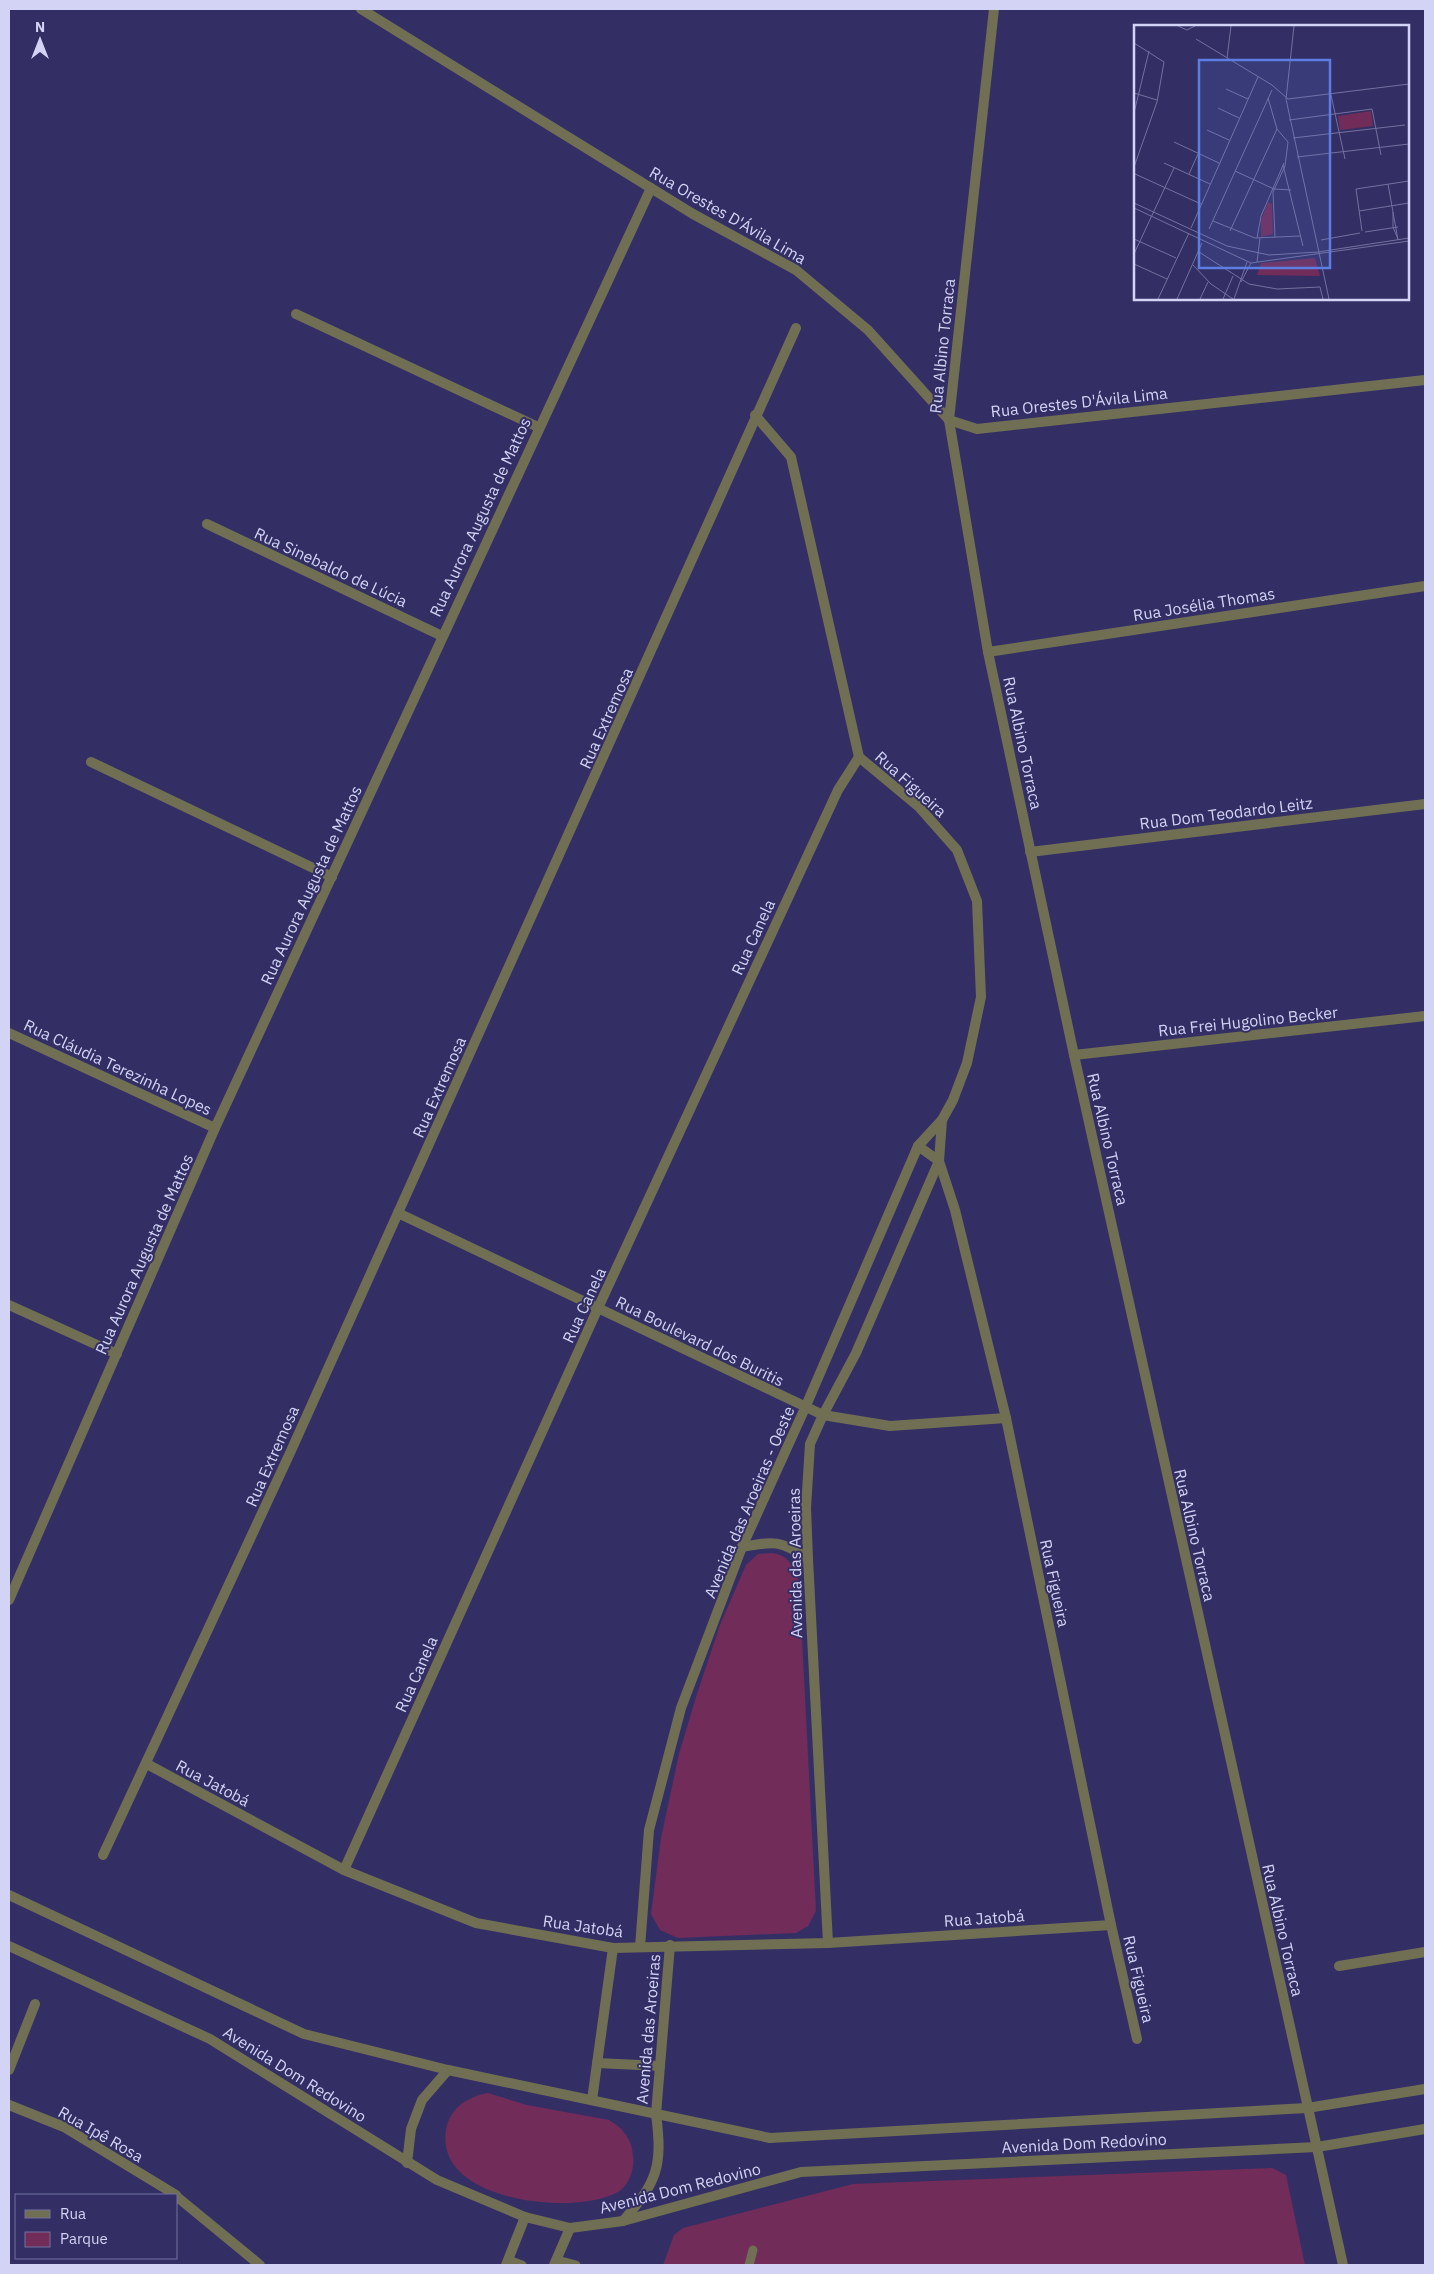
<svg xmlns="http://www.w3.org/2000/svg" width="1434" height="2274" font-family="'IBM Plex Sans',sans-serif">
<style>
.green{fill:#712c59}
.lines{fill:none;stroke-linecap:round;stroke-linejoin:round}
.service{stroke:#716f53;stroke-width:9}
.minor{stroke:#716f53;stroke-width:10}
.tertiary{stroke:#716f53;stroke-width:10}
.labels{text-anchor:middle;dominant-baseline:central;stroke-width:4;stroke-linejoin:round;paint-order:stroke}
.street-label{font-size:16px;fill:#d2d3f5;stroke:#332f65}
.inset-road{fill:none;stroke:#73719f;stroke-width:1}
.view{fill:#5c7de2;fill-opacity:0.15;stroke:#5c7de2;stroke-width:2.5}
.inset-edge{fill:none;stroke:#d2d3f5;stroke-width:2.5}
</style>
<rect width="100%" height="100%" fill="#332f65"/>
<g class="green">
<path d="M771,1553C788,1554 793,1566 799,1580L816,1911L808,1926L796,1933L678,1938L660,1930L651,1914L661,1838L679,1754L696,1697L720,1625L746,1565L758,1554Z"/>
<path d="M488,2093L527,2105L609,2120C623,2128 632,2139 633,2156C635,2168 629,2186 618,2192C573,2217 434,2201 446,2130C450,2108 467,2097 488,2093Z"/>
<polygon points="1272,2168 1286,2175 1305,2265 663,2265 674,2235 683,2228 853,2184"/>
</g>
<g class="lines">
<g class="service">
<polyline points="508,2260 522,2265"/>
<polyline points="557,2260 576,2265"/>
<polyline points="749,2265 753,2250"/>
</g>
<g class="minor">
<polyline points="361,9 693,214 796,270 868,330 949,420 977,429 1425,380"/>
<polyline points="994,9 949,420 988,652 1074,1055 1343,2265"/>
<polyline points="296,314 538,427"/>
<polyline points="207,524 442,636"/>
<polyline points="988,652 1425,586"/>
<polyline points="91,762 332,877"/>
<polyline points="1030,852 1425,804"/>
<polyline points="9,1033 215,1128"/>
<polyline points="1074,1055 1425,1016"/>
<polyline points="918,1146 939,1161 955,1210 1006,1418 1111,1925 1137,2039"/>
<polyline points="398,1213 823,1415 890,1426 1006,1418"/>
<polyline points="9,1305 117,1354"/>
<path d="M742,1547C774,1541 781,1540 808,1559"/>
<polyline points="9,1600 215,1128 651,188"/>
<polyline points="147,1764 344,1870 476,1923 613,1948 828,1943 1111,1925"/>
<polyline points="103,1855 290,1453 796,328"/>
<polyline points="344,1870 598,1308 838,790 859,757"/>
<polyline points="828,1943 808,1559 806,1508 810,1444 823,1415 856,1353 939,1161 942,1120"/>
<polyline points="640,1947 649,1830 681,1708 742,1547 805,1408 918,1146 942,1120 953,1100 967,1063 981,997 977,901 957,850 919,807 859,757 791,457 755,415"/>
<polyline points="1339,1966 1425,1952"/>
<polyline points="597,2063 660,2066"/>
<polyline points="9,2070 35,2004"/>
<polyline points="592,2100 613,1948"/>
<polyline points="9,2105 64,2127 176,2195"/>
<polyline points="656,2114 670,1945"/>
<polyline points="176,2196 260,2265"/>
<polyline points="506,2265 525,2217"/>
<polyline points="554,2265 570,2228"/>
</g>
<g class="tertiary">
<polyline points="9,1895 304,2034 448,2070 770,2138 1307,2108 1425,2089"/>
<polyline points="9,1946 210,2039 437,2180 525,2217 570,2228 623,2221 801,2172 1317,2147 1425,2129"/>
<polyline points="407,2163 411,2129 422,2100 448,2070"/>
<path d="M623,2221C657,2182 663,2167 656,2114"/>
</g>
</g>
<g class="labels">
<g class="street-label">
<text transform="translate(728 215) rotate(30)">Rua Orestes D'Ávila Lima</text>
<text transform="translate(942 346) rotate(-84)">Rua Albino Torraca</text>
<text transform="translate(1079 402) rotate(-6)">Rua Orestes D'Ávila Lima</text>
<text transform="translate(480 517) rotate(-65)">Rua Aurora Augusta de Mattos</text>
<text transform="translate(331 567) rotate(25)">Rua Sinebaldo de Lúcia</text>
<text transform="translate(1204 604) rotate(-9)">Rua Josélia Thomas</text>
<text transform="translate(606 718) rotate(-66)">Rua Extremosa</text>
<text transform="translate(1023 743) rotate(78)">Rua Albino Torraca</text>
<text transform="translate(911 784) rotate(42)">Rua Figueira</text>
<text transform="translate(1226 813) rotate(-7)">Rua Dom Teodardo Leitz</text>
<text transform="translate(311 885) rotate(-65)">Rua Aurora Augusta de Mattos</text>
<text transform="translate(753 937) rotate(-65)">Rua Canela</text>
<text transform="translate(1248 1021) rotate(-6)">Rua Frei Hugolino Becker</text>
<text transform="translate(118 1067) rotate(25)">Rua Cláudia Terezinha Lopes</text>
<text transform="translate(439 1087) rotate(-66)">Rua Extremosa</text>
<text transform="translate(1108 1139) rotate(77)">Rua Albino Torraca</text>
<text transform="translate(144 1254) rotate(-66)">Rua Aurora Augusta de Mattos</text>
<text transform="translate(584 1305) rotate(-65)">Rua Canela</text>
<text transform="translate(700 1341) rotate(26)">Rua Boulevard dos Buritis</text>
<text transform="translate(272 1456) rotate(-66)">Rua Extremosa</text>
<text transform="translate(749 1502) rotate(-67)">Avenida das Aroeiras - Oeste</text>
<text transform="translate(1195 1535) rotate(77)">Rua Albino Torraca</text>
<text transform="translate(795 1563) rotate(-91)">Avenida das Aroeiras</text>
<text transform="translate(1055 1583) rotate(78)">Rua Figueira</text>
<text transform="translate(416 1674) rotate(-66)">Rua Canela</text>
<text transform="translate(213 1783) rotate(28)">Rua Jatobá</text>
<text transform="translate(984 1918) rotate(-4)">Rua Jatobá</text>
<text transform="translate(583 1926) rotate(8)">Rua Jatobá</text>
<text transform="translate(1283 1930) rotate(77)">Rua Albino Torraca</text>
<text transform="translate(1139 1979) rotate(77)">Rua Figueira</text>
<text transform="translate(648 2029) rotate(-85)">Avenida das Aroeiras</text>
<text transform="translate(295 2074) rotate(32)">Avenida Dom Redovino</text>
<text transform="translate(101 2134) rotate(30)">Rua Ipê Rosa</text>
<text transform="translate(1084 2143) rotate(-3)">Avenida Dom Redovino</text>
<text transform="translate(680 2188) rotate(-14)">Avenida Dom Redovino</text>
</g>
</g>
<g transform="translate(1134 25)">
<rect width="275" height="275" fill="#332f65"/>
<path d="M237,86L239,101L206,105L204,91ZM134,177L138,179L139,209L127,212V195ZM181,233L186,251L123,250L127,238Z" fill="#712c59"/>
<path class="inset-road" d="M44,1L53,5L61,1M160,1L152,74L195,274M62,14L138,60L154,74L275,59M0,18L30,37L23,77L0,142M93,33L97,1M92,64L114,74M0,68L23,75M197,70L211,134M134,73L143,104L154,117L151,141L139,167L141,212M84,83L105,93M0,88L15,26M155,95L238,84L247,130M73,105L95,115M159,113L271,100M40,117L85,138M163,132L275,119M30,138L76,159M149,140L169,221M101,146L140,164L157,165M1,149L67,179M55,149L64,129M254,159L264,215M0,178L93,221L135,230L184,227L275,213M0,183L117,238L275,216M225,186L275,178M259,187V202L264,214M79,196L121,213L166,211M57,203L124,52M75,204L138,65M96,206L143,104M228,206L222,164L275,156M231,207L264,202M123,213L127,191L150,138M0,214L42,233M187,215L226,208M65,227L115,259L143,264L186,262L189,274M0,229L40,143M123,237L126,213M0,239L33,254M59,240L77,259L99,274M107,257L117,238M24,274L55,208M43,274L68,218M66,274L74,257M89,274L99,251M100,274L113,237"/>
<path class="view" d="M65,35H196V243H65Z"/>
<rect width="275" height="275" class="inset-edge"/>
</g>
<rect width="1434" height="2274" fill="none" stroke="#d2d3f5" stroke-width="20"/>
<rect x="15" y="2194" width="162" height="65" fill="#332f65" stroke="#73719f"/>
<rect x="25" y="2210" width="25" height="8" fill="#716f53" stroke="#73719f"/>
<text x="60" y="2219" font-size="15" fill="#d2d3f5">Rua</text>
<rect x="25" y="2232" width="25" height="15" fill="#712c59" stroke="#73719f"/>
<text x="60" y="2244" font-size="15" fill="#d2d3f5">Parque</text>
<g transform="translate(40 40)" stroke="#332f65" stroke-width="4" paint-order="stroke">
<path d="M0-4L9 19L0 12L-9 19Z" fill="#d2d3f5"/>
<text y="-8" font-size="14" font-weight="bold" text-anchor="middle" fill="#d2d3f5">N</text>
</g>
</svg>
